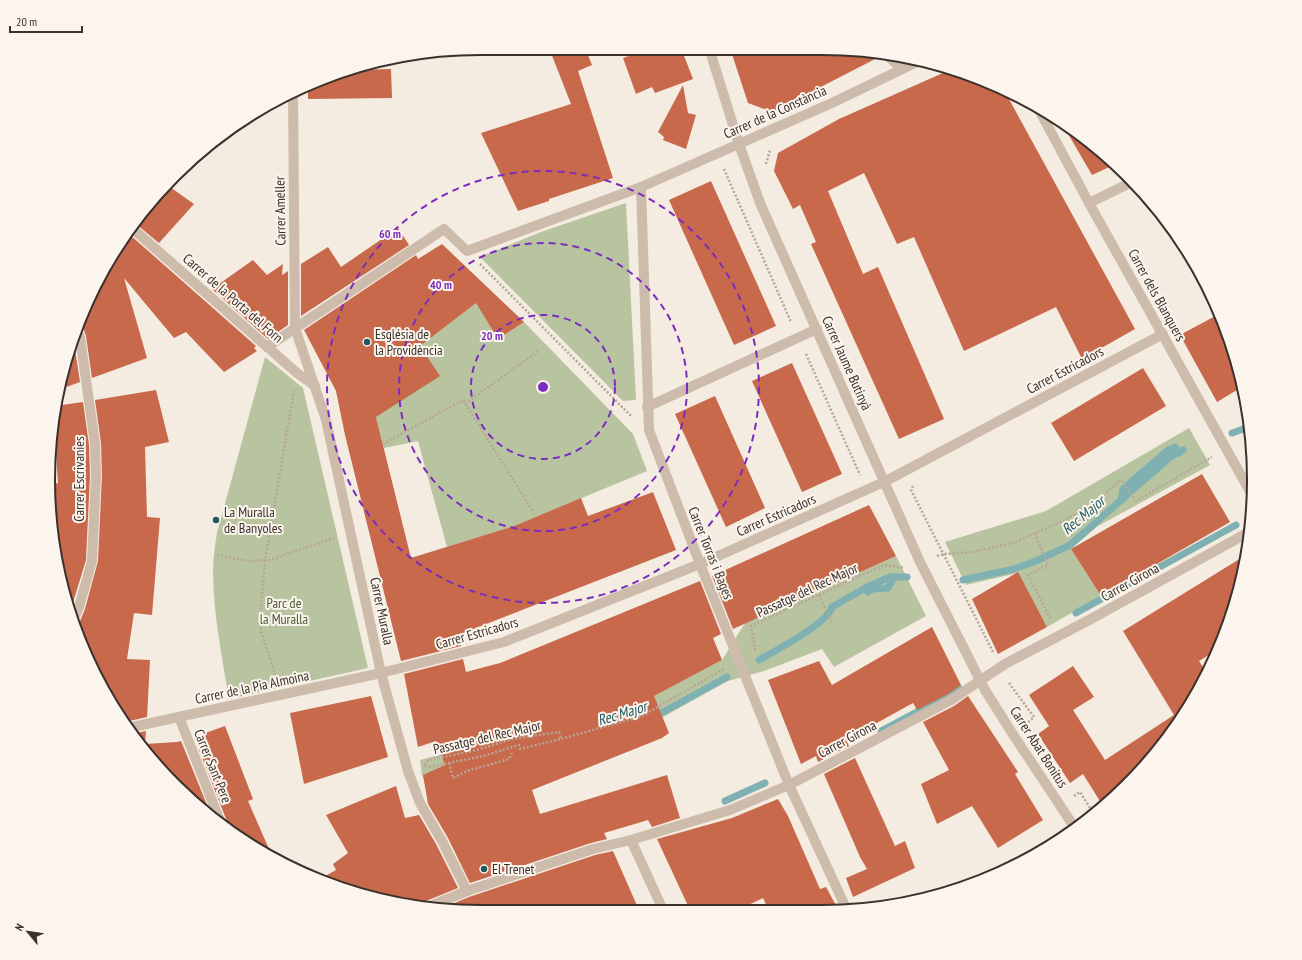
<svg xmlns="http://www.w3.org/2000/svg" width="1302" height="960" font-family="'PT Sans Narrow',sans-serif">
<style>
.green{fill:#b8c4a0}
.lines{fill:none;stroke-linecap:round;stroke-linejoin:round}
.stream{stroke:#7fb0b2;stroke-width:7}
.building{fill:#c8694b}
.path{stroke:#b9a596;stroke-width:2.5;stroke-dasharray:2 2;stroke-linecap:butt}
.service{stroke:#cdbbac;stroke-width:10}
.pedestrian{stroke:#cdbbac;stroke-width:10}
.minor{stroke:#cdbbac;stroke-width:10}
.ring{fill:none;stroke:#7b2cbf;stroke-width:2;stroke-dasharray:7 5}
.poi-dot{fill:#1f5a5e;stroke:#fbf5ee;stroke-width:1.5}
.labels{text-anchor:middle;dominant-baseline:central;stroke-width:4;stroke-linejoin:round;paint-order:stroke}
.street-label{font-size:14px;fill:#3b302b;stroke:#fbf5ee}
.poi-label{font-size:14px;fill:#3b302b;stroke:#fbf5ee;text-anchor:start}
.park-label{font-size:14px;fill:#4a5a2e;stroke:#fbf5ee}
.water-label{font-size:15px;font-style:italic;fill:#1f5a5e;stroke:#fbf5ee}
.rim{fill:none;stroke:#3b302b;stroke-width:2}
.centre{fill:#7b2cbf;stroke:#fbf5ee;stroke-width:2}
.ring-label{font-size:12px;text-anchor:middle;font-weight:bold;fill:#7b2cbf;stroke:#fbf5ee;stroke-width:4;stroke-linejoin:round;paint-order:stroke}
</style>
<rect width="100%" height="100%" fill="#f4ebe1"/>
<g class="green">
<polygon points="626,203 636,400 623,401 480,257 541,232"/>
<polygon points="476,302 498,339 524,322 633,434 647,471 514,526 447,547 418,441 384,448 376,417 420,346"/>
<path d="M265,357L303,388L368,668L229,699C222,656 213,613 213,570C213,558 215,545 217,533Z"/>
<polygon points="1189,428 1210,465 1098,526 1071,549 1101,596 1047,627 1018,573 966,585 945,542 1046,511"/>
<polygon points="896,556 926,616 834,667 822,649 764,671 728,681 663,717 639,726 430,792 422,775 420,760 508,737 670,687 722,660 745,623"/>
</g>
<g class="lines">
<g class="stream">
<polyline points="1232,433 1249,427"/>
<polyline points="1121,500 1123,489 1167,451 1175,447 1179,453"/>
<polyline points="963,580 1014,569 1036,561 1070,545 1169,458 1183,450"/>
<polyline points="868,592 873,589 888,588 894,577"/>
<polyline points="1076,613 1236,525"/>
<path d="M759,660C775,651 828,623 832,607L869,586L890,577H907"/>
<polyline points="654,717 727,677"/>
<polyline points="881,731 960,689"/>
<polyline points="725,801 765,783"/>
</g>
</g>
<g class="building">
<polygon points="549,48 585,48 592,65 578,71 613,178 549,199 549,201 518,211 481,133 571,104"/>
<polygon points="651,48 681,48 693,79 655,93 652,87 636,94 623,58"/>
<polygon points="730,48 822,48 881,56 772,112 748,103"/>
<polygon points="391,69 392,98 308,99 308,84 314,81 347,70"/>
<polygon points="952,69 988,81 1004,90 1135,329 1082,359 1056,307 964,351 914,237 897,244 864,173 828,191 863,274 878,267 944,419 899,439 811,244 816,242 800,205 793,209 774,171 778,153 839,119"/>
<polygon points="683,85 688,113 696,115 686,149 663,140 664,137 658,132"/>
<polygon points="1060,120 1107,155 1116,164 1092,175"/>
<polygon points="711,181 776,326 734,345 669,200"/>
<polygon points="167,185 194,204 159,243 136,224 155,195"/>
<polygon points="398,228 409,245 301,316 301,264 328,247 341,267"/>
<polygon points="129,234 256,346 254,348 257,351 224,372 186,332 174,338 124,278 147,358 92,378 86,336 84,330 80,327 92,289"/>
<polygon points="442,244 524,322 498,339 476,303 420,346 440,376 376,417 411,558 514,526 581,498 588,516 653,492 676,550 458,635 461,646 401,661 345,435 336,391 304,330 416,255 418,259"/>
<polygon points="253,260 267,275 283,264 282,275 288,271 288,325 268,339 212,289"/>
<polygon points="1219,314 1239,368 1242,387 1217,402 1180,335"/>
<polygon points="74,343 80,382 58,390 67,365"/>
<polygon points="792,363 842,474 802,492 752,381"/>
<polygon points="1143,368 1166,406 1074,461 1051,423"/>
<polygon points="156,390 169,442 145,447 147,517 160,518 152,615 134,613 127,659 150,660 147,717 125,722 81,645 75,624 80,621 85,609 98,561 102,475 101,443 95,400"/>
<polygon points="715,396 765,508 726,527 675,414"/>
<polygon points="83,402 89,445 90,475 86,560 71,609 52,536 48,480 48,478 58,484 55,434 53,434 55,406"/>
<polygon points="1202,474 1230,522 1101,596 1071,549"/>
<polygon points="869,505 896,556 733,629 712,576"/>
<polygon points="1246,555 1231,619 1217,650 1199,661 1207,673 1196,696 1147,765 1103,806 1083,774 1070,783 1038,734 1049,726 1029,695 1073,666 1094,697 1073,710 1105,760 1174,715 1123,631"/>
<polygon points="1018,572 1047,627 998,654 972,599"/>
<polygon points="700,581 721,634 713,638 722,660 654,696 669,733 662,738 532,790 540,814 667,775 680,818 652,827 648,820 628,826 604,833 607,839 591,843 470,883 448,838 428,804 423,775 445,765 436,741 418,747 404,674 463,659 466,672 500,663"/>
<polygon points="932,627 961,685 948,694 917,710 913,703 846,740 849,746 818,762 816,756 801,764 768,680 819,661 832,685"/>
<polygon points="371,696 388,757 304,784 290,713"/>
<polygon points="968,696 1018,772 1015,774 1043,820 998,848 972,806 937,824 921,784 949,770 923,722 954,706"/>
<polygon points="225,726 253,799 248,801 273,858 228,829 228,824 194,737"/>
<polygon points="146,731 145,744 177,742 181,741 212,817 137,743 132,734"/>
<polygon points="855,758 895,846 905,841 915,868 853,897 846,878 867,869 860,857 824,774"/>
<polygon points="396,786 405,818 419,815 436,844 458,888 426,901 422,906 368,897 320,879 336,870 333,864 348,853 326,815"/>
<polygon points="778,799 788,816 820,889 826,887 838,909 768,909 763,898 740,909 690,910 657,839 732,818"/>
<polygon points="613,851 639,910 452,911 440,909 469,897 595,855"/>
</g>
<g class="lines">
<g class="path">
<polyline points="766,164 770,150"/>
<polyline points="724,169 791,322"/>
<polyline points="480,264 630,415 632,414"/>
<polyline points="806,354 860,475"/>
<polyline points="465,404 538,351"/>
<polyline points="383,444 463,400 534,513"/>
<polyline points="913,486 911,490 993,652"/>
<polyline points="1035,533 1048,565 1028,575 1051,620"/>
<polyline points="217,555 248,561 270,560 334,538"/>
<polyline points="937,556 944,554 972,552 1013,543 1060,522 1091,506 1121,480 1136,501 1212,457"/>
<polyline points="819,595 832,622"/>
<path d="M754,650L755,649L751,626L884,565C891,565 897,568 904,567"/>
<polyline points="277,679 261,632 260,619 265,561 294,391"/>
<polyline points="1009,683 1034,717 1026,724"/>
<polyline points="449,763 453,778 467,771 509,759 512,753"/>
<polyline points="424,765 429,760 477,750 512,739 559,732 561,739 642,716 724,669"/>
<polyline points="425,766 429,767 483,756 519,745 520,749 561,739"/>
<polyline points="1074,796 1080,792 1094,814"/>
</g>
<g class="service">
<polyline points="889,57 902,69"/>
<polyline points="1089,203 1132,182"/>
</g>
<g class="pedestrian">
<polyline points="133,229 297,373 315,386"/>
<polyline points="267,347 444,229 467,251 641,187"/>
<polyline points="647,407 817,329"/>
<polyline points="74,618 79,607 92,561 96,475 95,444 80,337 78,333"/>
<polyline points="179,717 222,826"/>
<polyline points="428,907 467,891"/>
</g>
<g class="minor">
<polyline points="709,48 739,144 760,203 920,562 985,690 1014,736 1075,828"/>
<polyline points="293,92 295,328 326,420 381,673 408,771 420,803 442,841 467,891 593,849 631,840 730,810 789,785 951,700 1005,664 1091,619 1251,531"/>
<polyline points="1038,108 1089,203 1252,495"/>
<polyline points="128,728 381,673 504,642 700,564 884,482 1163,334"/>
<polyline points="631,840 663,910"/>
<polyline points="846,908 789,785 700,564 649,430 641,187 832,103 919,61"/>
</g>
</g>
<g class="ring">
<circle cx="543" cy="387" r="72"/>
<circle cx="543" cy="387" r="144"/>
<circle cx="543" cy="387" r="216"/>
</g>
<g class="poi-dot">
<circle cx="367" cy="342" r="4"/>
<circle cx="216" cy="520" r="4"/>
<circle cx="484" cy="869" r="4"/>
</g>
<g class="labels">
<g class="street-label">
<text transform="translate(775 112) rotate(-24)">Carrer de la Constància</text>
<text transform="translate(280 211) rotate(-91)">Carrer Ameller</text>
<text transform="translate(1157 295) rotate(61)">Carrer dels Blanquers</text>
<text transform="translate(233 298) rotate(41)">Carrer de la Porta del Forn</text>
<text transform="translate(847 363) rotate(66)">Carrer Jaume Butinyà</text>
<text transform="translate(1065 370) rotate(-28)">Carrer Estricadors</text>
<text transform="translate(79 479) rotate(-90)">Carrer Escrivanies</text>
<text transform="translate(776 515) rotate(-24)">Carrer Estricadors</text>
<text transform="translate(711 553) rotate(68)">Carrer Torras i Bages</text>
<text transform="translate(1130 582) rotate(-29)">Carrer Girona</text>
<text transform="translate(807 590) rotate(-25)">Passatge del Rec Major</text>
<text transform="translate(382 611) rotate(78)">Carrer Muralla</text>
<text transform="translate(477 633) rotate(-16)">Carrer Estricadors</text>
<text transform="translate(252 687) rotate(-12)">Carrer de la Pia Almoina</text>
<text transform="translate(487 737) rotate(-13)">Passatge del Rec Major</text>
<text transform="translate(847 739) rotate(-28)">Carrer Girona</text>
<text transform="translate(1039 747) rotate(57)">Carrer Abat Bonitus</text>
<text transform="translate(213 766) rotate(68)">Carrer Sant Pere</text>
</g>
<g class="poi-label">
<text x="375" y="334">Església de<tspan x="375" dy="16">la Providència</tspan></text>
<text x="224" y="512">La Muralla<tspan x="224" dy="16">de Banyoles</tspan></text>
<text x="492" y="869">El Trenet</text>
</g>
<g class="park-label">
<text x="284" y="603">Parc de<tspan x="284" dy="16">la Muralla</tspan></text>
</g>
<g class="water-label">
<text transform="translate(1083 515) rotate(-40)">Rec Major</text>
<text transform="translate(622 713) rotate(-17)">Rec Major</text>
</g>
</g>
<path d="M0 0H1302V960H0ZM480 55H822A425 425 0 0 1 1247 480V480A425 425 0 0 1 822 905H480A425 425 0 0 1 55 480V480A425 425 0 0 1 480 55Z" fill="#fbf5ee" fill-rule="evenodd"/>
<path class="rim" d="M480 55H822A425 425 0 0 1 1247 480V480A425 425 0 0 1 822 905H480A425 425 0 0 1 55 480V480A425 425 0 0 1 480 55Z"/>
<circle cx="543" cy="387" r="6" class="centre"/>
<g class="ring-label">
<text x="390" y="238">60 m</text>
<text x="441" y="289">40 m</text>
<text x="492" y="340">20 m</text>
</g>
<g transform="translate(28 932) rotate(299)" stroke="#fbf5ee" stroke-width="3" paint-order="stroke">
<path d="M0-3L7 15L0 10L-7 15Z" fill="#3b302b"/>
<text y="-6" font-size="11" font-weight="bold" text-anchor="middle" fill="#3b302b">N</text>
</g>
<path d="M10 26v6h72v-6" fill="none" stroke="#3b302b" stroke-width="2"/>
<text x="16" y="26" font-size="12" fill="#3b302b" stroke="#fbf5ee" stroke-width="3" paint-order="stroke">20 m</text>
</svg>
